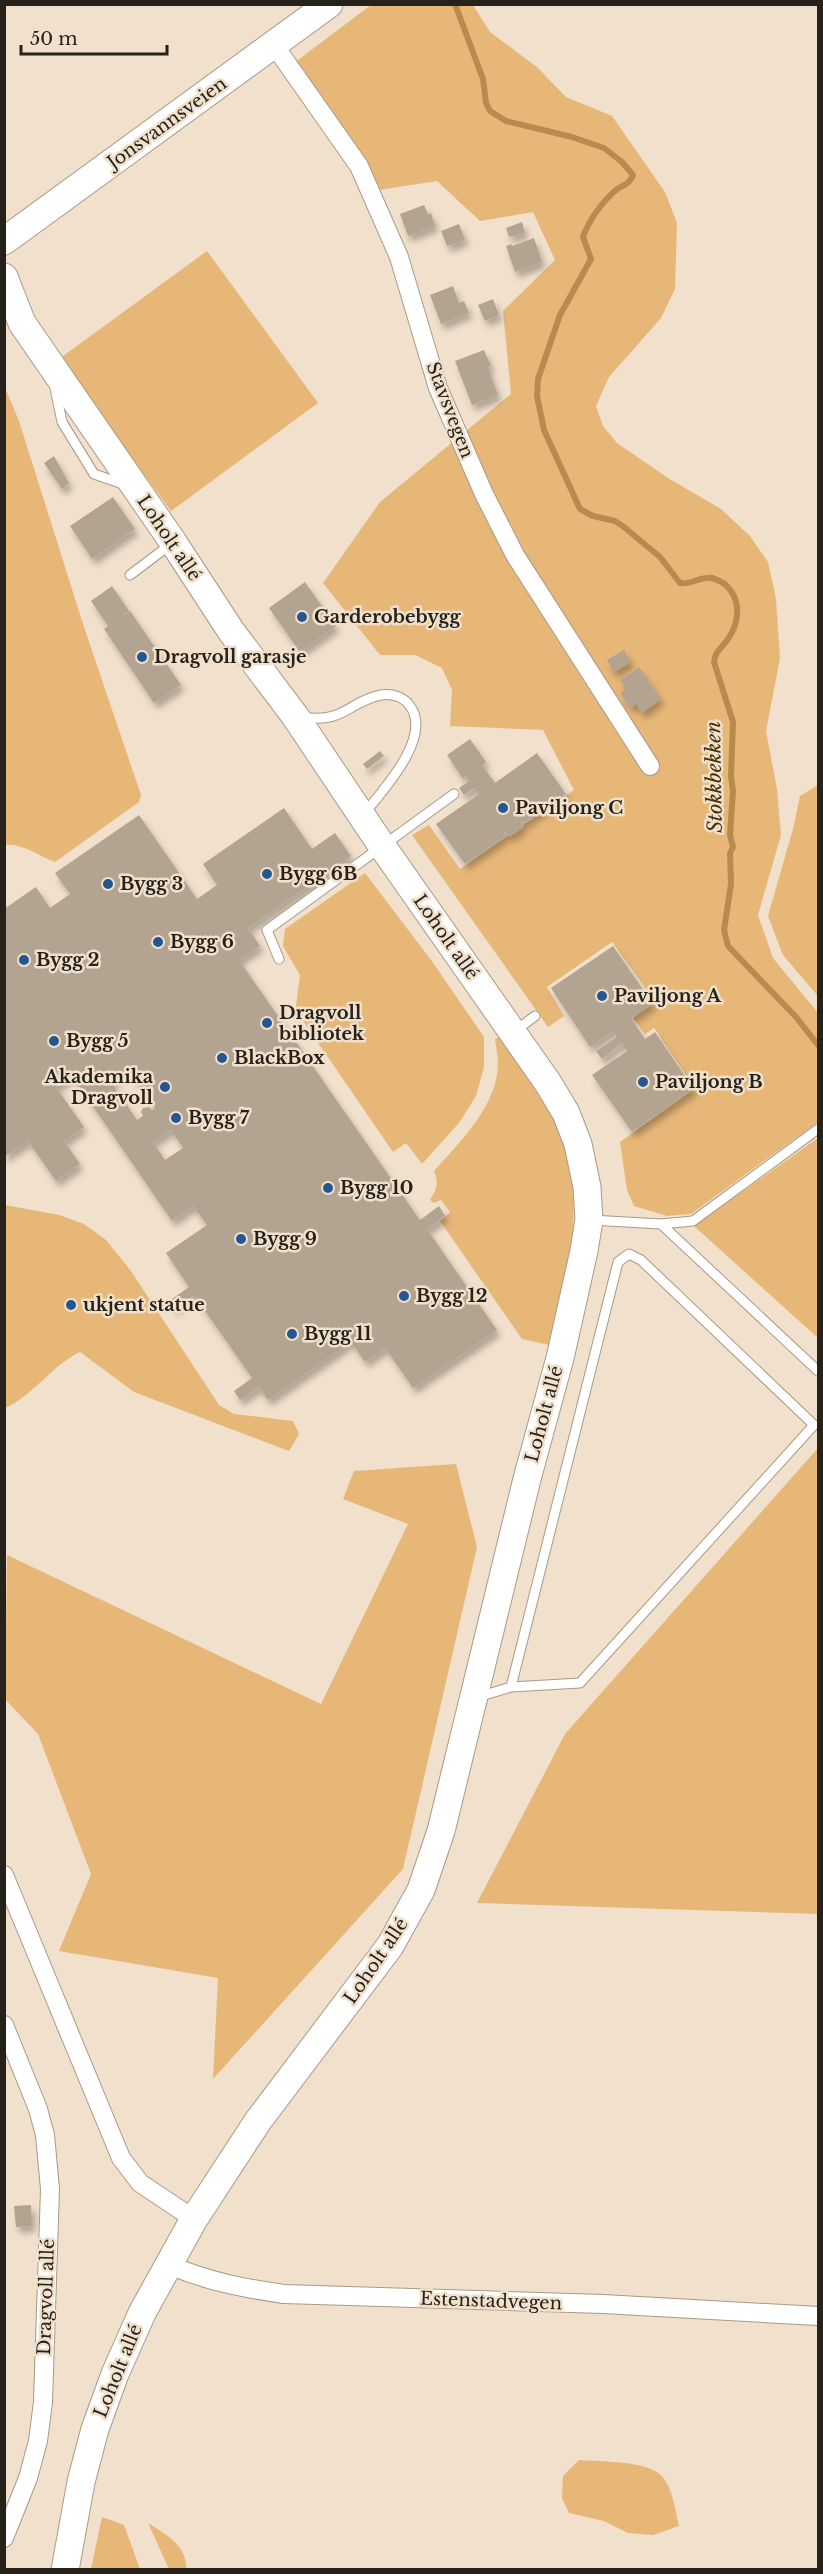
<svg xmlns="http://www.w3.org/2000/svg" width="823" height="2574" font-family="'Libre Baskerville',serif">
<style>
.green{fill:#e7b778}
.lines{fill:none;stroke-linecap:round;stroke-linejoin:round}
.stream{stroke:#b88b4d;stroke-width:6}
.building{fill:#b3a491;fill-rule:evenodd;filter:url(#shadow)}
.lane-casing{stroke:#a99a87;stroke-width:11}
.street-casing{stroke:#a99a87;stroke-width:20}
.secondary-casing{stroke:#a99a87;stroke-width:29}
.lane{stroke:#fff;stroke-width:9}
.street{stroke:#fff;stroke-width:18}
.secondary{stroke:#fff;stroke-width:27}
.poi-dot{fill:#245790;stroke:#f0e0cc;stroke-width:2}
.labels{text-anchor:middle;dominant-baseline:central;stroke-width:5;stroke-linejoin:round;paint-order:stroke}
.street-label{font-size:18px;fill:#262119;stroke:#f0e0cc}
.poi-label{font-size:18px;font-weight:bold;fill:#262119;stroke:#f0e0cc;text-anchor:start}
.water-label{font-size:20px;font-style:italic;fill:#482f0a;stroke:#f0e0cc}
</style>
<defs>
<filter id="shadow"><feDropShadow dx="3.5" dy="6" stdDeviation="3" flood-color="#0004"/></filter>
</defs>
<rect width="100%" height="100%" fill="#f0e0cc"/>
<g class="green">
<path d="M371,5H473L490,32L537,67L566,97L612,116L665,192L677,223L675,289L661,318L609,377L596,406L603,426L617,443L668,478L721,509L750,536L768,562L776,599L780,658L766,731L777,789L781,835L758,915L773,958L818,1013V1122L691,1214L667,1216L634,1206L627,1190L620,1142L695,1088L654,1028L645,1034L633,1018L655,1001L612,942L547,987L564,1016L548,1027L412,835L429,825L460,869L574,790L543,730L450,726L452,690L442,668L415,655H380L323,583L380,502L511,394L503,311L555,260L533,212L480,221L437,181L379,190C361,157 342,125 320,95C313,85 298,75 294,63Z"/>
<polygon points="207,251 318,403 171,511 59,359"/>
<path d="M4,385L19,421L83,624L141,795L139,802L55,862C37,856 24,843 5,845Z"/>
<polygon points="818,785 818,996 783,955 768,916 793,829 800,796"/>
<polygon points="365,873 431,960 484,1037 484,1067 476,1096 459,1123 422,1164 406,1143 393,1152 297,1012 296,1006 300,975 283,946 285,929"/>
<path d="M503,1035L541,1094L566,1145L574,1190L573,1254L549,1345L522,1339L440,1221L450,1212L441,1200L434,1203L430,1200C437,1189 439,1183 434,1171C460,1142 498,1105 498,1063C498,1055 496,1047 495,1039Z"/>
<polygon points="818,1138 818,1338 694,1226"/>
<path d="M5,1205L59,1215L84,1224L106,1240L131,1271L219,1405L234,1414L293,1421L299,1434L289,1451L134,1392L80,1352C51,1366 34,1395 5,1408Z"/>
<polygon points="818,1448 818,1914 477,1903 565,1734"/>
<polygon points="456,1464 477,1547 403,1869 213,2079 218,1978 59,1951 91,1874 38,1734 5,1699 7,1555 321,1704 408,1524 343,1499 354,1471"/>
<path d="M579,2460C600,2462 647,2460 662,2476C673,2489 675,2510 679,2526L653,2535L628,2533L604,2521L569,2513L562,2498L563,2476Z"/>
<polygon points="102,2517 124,2525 140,2569 91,2569"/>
<path d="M148,2523C166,2535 187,2545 186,2569H169Z"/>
</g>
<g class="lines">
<path class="stream" d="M455,4L483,79L486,103L490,111L506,121L572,137L604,148L622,162L633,175C630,184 623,185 616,190C602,202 589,220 583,237L591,259L560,315L538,379L537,396L544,430L580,509L593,516L615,521L624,527L660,557L680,583C691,585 701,576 712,578C719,580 727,585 731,591C741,605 738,625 728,639C722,648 715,651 714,662L733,722L731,776L733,791L730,835L733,847L730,853L731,884L724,930L728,946L796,1017L818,1045"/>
</g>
<g class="building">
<polygon points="424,205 428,214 431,213 435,226 408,236 400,214"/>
<polygon points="522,222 525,233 509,237 506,228"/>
<polygon points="459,224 465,240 447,246 441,231"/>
<polygon points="534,238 542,262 515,272 506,246 511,244 512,246"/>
<polygon points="453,286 459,303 464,301 469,313 441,324 430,295"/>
<polygon points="493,299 499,315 485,321 478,305"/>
<polygon points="484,350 491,366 488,368 498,395 472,405 455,361"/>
<polygon points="54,456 69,483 62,489 44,463"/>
<polygon points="113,497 135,529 92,559 70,526"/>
<polygon points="305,582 336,626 300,652 269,608"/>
<polygon points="112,586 129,611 113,622 130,611 181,685 154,703 104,629 108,626 91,601"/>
<polygon points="624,650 631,662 614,672 607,660"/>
<polygon points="639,667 661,699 642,713 636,704 631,708 620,693 626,689 620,680"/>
<polygon points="470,739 486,762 482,765 495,783 537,753 566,794 524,823 523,821 521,822 524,827 509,837 506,832 504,833 506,836 465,864 436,824 479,794 474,788 464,795 459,788 469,781 466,776 463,779 447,755"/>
<polygon points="380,751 384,756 367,769 363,764"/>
<path d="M284,808L312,849L335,833L351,856L248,928L260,946L239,960L420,1220L439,1206L445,1216L427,1229L497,1330L413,1388L385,1348L365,1362L351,1342L268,1400L259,1387L240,1400L234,1391L252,1378L194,1295L174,1309L169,1301L189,1287L166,1253L207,1225L193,1206L172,1221L72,1076L56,1087L84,1127L64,1141L80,1164L56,1181L28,1141L4,1157V909L36,887L50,908L70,894L55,873L139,815L197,899L217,885L203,864ZM129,1070L155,1108L152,1110L149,1107L143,1108L141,1112L143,1116L137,1120L111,1082ZM171,1130L183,1148L165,1160L153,1142Z"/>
<polygon points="613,946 653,1004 631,1018 645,1039 655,1032 694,1089 632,1132 592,1075 627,1051 622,1043 602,1059 596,1051 617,1037 613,1031 590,1047 551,988"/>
<polygon points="31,2205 32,2226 16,2227 14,2206"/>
</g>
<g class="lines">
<g class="lane-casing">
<g id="lane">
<polyline points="55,388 62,422 94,474 126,485"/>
<polyline points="130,575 171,544"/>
<path d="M303,717C344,724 349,701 381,695C392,693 404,697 410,706C433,737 383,790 364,814"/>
<polyline points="279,959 267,930 454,794"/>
<polyline points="515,1031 535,1016"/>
<polyline points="591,1220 661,1224 693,1221 818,1129"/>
<polyline points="661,1224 818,1371"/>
<polyline points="478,1697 511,1687 580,1683 814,1425 641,1260 629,1254 618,1262 511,1687"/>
</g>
</g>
<g class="street-casing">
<g id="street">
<polyline points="274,45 359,166 399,257 438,388 484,494 515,555 650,766"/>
<polyline points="4,1875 121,2158 140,2183 194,2219"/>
<polyline points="4,2025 38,2109 45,2135 50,2189 43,2402 38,2441 28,2478 4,2538"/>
<path d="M167,2264C206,2281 242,2288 284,2294L603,2304L818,2316"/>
</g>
</g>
<g class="secondary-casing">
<g id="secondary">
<polyline points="4,241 329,4"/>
<polyline points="4,277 22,323 173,542 231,631 295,716 382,846 548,1083 566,1113 578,1144 587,1187 589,1220 584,1251 560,1358 527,1479 441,1831 421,1890 390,1946 258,2121 194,2219 142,2313 115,2374 95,2429 81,2482 65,2570"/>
</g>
</g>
<use href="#lane" class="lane"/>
<use href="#street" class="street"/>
<use href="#secondary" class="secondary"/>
</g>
<g class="poi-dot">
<circle cx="302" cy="617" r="6"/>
<circle cx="142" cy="657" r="6"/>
<circle cx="503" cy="808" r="6"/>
<circle cx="267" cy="874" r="6"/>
<circle cx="108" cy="884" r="6"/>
<circle cx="158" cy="942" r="6"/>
<circle cx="24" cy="960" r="6"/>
<circle cx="602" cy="996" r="6"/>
<circle cx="267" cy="1023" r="6"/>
<circle cx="54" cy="1041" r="6"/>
<circle cx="222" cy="1058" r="6"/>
<circle cx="643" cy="1082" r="6"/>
<circle cx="165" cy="1087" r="6"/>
<circle cx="176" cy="1118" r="6"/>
<circle cx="328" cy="1188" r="6"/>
<circle cx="241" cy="1239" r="6"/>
<circle cx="404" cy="1296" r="6"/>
<circle cx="71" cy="1305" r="6"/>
<circle cx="292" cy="1334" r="6"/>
</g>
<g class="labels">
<g class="street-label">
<text transform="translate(167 123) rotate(-36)">Jonsvannsveien</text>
<text transform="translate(450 410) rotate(69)">Stavsvegen</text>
<text transform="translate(169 538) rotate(56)">Loholt allé</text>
<text transform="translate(446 937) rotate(55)">Loholt allé</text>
<text transform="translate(544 1414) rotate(-75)">Loholt allé</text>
<text transform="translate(376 1961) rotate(-56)">Loholt allé</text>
<text transform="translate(46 2297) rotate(-88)">Dragvoll allé</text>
<text transform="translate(491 2301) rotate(2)">Estenstadvegen</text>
<text transform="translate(118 2371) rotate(-68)">Loholt allé</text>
</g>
<g class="poi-label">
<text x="314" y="617">Garderobebygg</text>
<text x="154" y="657">Dragvoll garasje</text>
<text x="515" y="808">Paviljong C</text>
<text x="279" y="874">Bygg 6B</text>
<text x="120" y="884">Bygg 3</text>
<text x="170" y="942">Bygg 6</text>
<text x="36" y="960">Bygg 2</text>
<text x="614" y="996">Paviljong A</text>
<text x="279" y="1013">Dragvoll<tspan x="279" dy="21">bibliotek</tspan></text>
<text x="66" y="1041">Bygg 5</text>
<text x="234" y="1058">BlackBox</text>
<text x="153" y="1077" text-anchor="end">Akademika<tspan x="153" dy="21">Dragvoll</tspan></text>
<text x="655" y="1082">Paviljong B</text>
<text x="188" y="1118">Bygg 7</text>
<text x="340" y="1188">Bygg 10</text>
<text x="253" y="1239">Bygg 9</text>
<text x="416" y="1296">Bygg 12</text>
<text x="83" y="1305">ukjent statue</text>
<text x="304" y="1334">Bygg 11</text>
</g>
<g class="water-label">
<text transform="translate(714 777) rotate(-91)">Stokkbekken</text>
</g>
</g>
<rect width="823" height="2574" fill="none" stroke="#262119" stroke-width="12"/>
<path d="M21 45v9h146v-9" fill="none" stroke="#262119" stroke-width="3"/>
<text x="30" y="45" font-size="18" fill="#262119" stroke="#f0e0cc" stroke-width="4.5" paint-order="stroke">50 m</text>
</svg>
